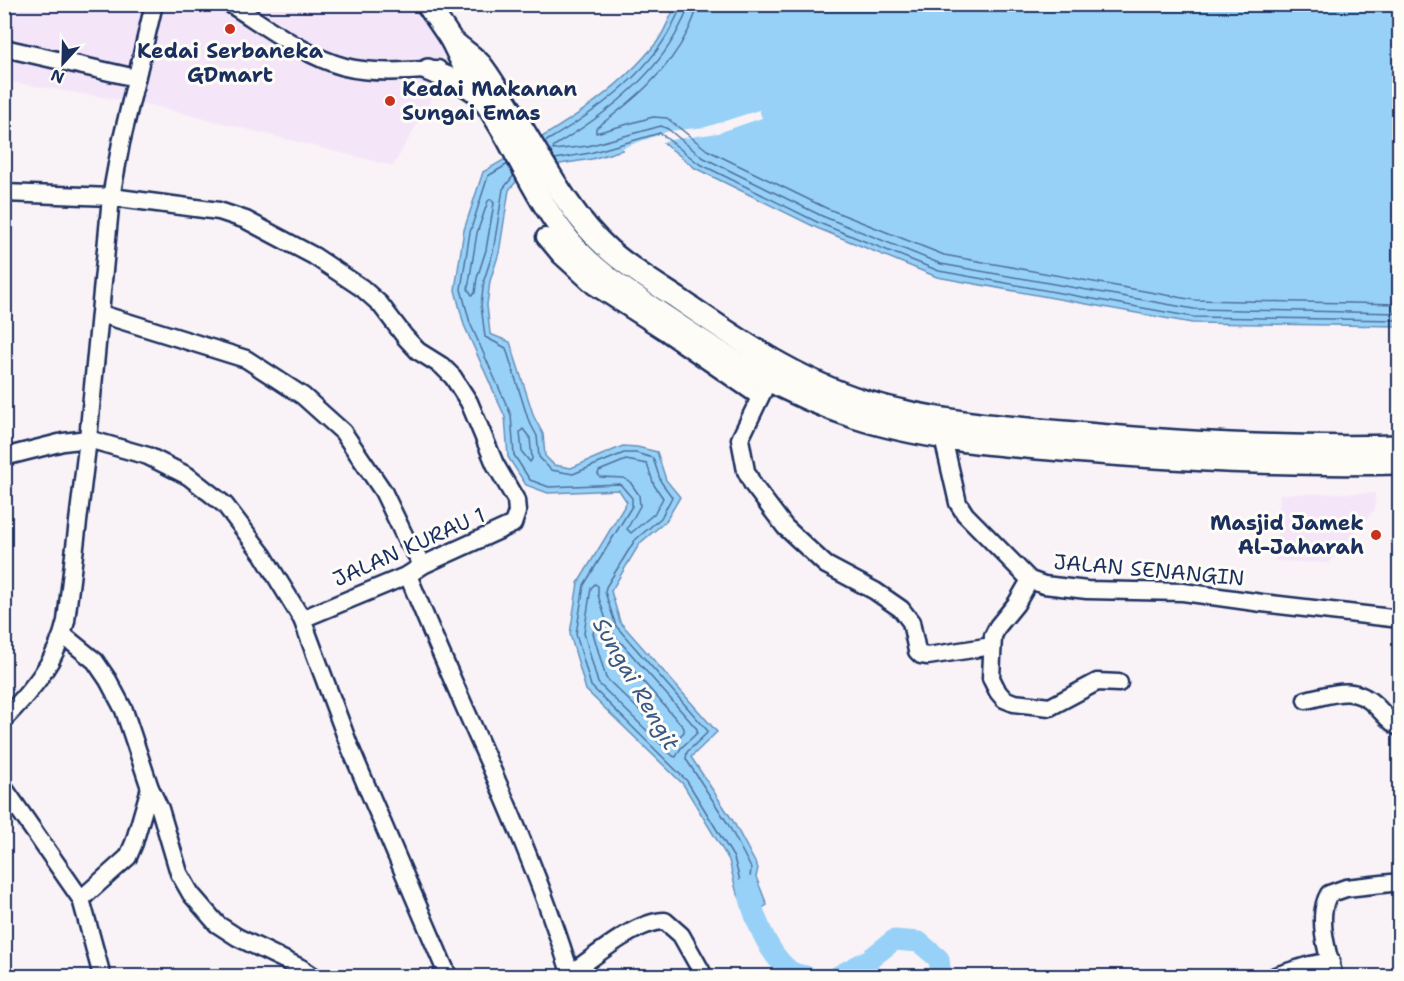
<svg xmlns="http://www.w3.org/2000/svg" width="1404" height="981" font-family="'Shantell Sans',sans-serif">
<style>
.built{fill:#f4e6f8}
.water{fill:#98d1f7;stroke:#6690ba;stroke-width:1.5}
.pier{fill:#f9f2f7}
.lines{fill:none;stroke-linecap:round;stroke-linejoin:round}
.shore{stroke:#4d709b;stroke-width:1.5}
.river{stroke:#98d1f7;stroke-width:21}
.minor-casing{stroke:#1b2f5e;stroke-width:21}
.major-casing{stroke:#1b2f5e;stroke-width:26}
.minor{stroke:#fdfcf7;stroke-width:16}
.major{stroke:#fdfcf7;stroke-width:21}
.poi-dot{fill:#c8321e;stroke:#fdfcf7;stroke-width:2}
.labels{text-anchor:middle;dominant-baseline:central;stroke-width:6;stroke-linejoin:round;paint-order:stroke}
.poi-label{font-size:21px;font-weight:bold;fill:#1b2f5e;stroke:#fdfcf7}
.street-label{font-size:21px;fill:#1b2f5e;stroke:#fdfcf7}
.water-label{font-size:22px;font-style:italic;fill:#3a5884;stroke:#fdfcf7}
</style>
<rect width="100%" height="100%" fill="#f9f2f7"/>
<filter id="ink" filterUnits="userSpaceOnUse"><feTurbulence type="fractalNoise" baseFrequency=".0167" numOctaves="2"/><feDisplacementMap in="SourceGraphic" scale="12" xChannelSelector="R" yChannelSelector="G"/><feConvolveMatrix kernelMatrix="1 2 1 2 8 2 1 2 1" color-interpolation-filters="sRGB"/></filter>
<g filter="url(#ink)">
<g class="built">
<polygon points="4,5 435,5 428,20 444,49 439,86 393,166 150,105 5,81"/>
<polygon points="1375,493 1375,509 1329,563 1275,561 1280,494"/>
</g>
<path class="water" d="M676,5H1399V326L1192,323L937,277L817,228L695,168L659,139L592,159L547,166L522,175L509,190L499,253L490,281L487,305L490,334L510,342L534,417L543,434L545,456L554,465L571,468L623,446L637,447L657,452L666,480L680,497L666,521L640,543L611,591L620,622L717,732L691,757L733,821L758,868L756,877L767,905L749,917L736,890L729,860L683,784L586,690L570,634L578,583L627,502L619,490L548,493L526,485L508,457L505,417L464,325L455,290L464,230L483,172C546,135 611,100 657,42C665,31 670,16 676,5Z"/>
<polygon class="pier" points="759,110 762,118 718,133 670,140 625,152 622,148 669,131 706,127"/>
<g class="lines">
<g class="shore">
<path d="M688,4C688,12 684,19 680,26C655,78 603,116 554,146L553,150L588,146L661,126L668,129L702,157L822,216L941,264L1194,309L1400,313"/>
<path d="M697,4C697,14 692,22 688,31C668,72 633,101 596,128V133L653,117L667,118L707,150L826,208L944,255L1194,300L1400,304"/>
<path d="M545,142C592,114 647,76 672,26C675,19 680,12 681,4"/>
<polyline points="555,159 590,153 660,133 698,163 819,223 939,271 1193,317 1400,320"/>
<polyline points="508,164 488,176 470,232 461,289 470,323 511,415 514,455 530,480 549,487 620,484 632,498 632,506 584,585 576,634 591,686 687,781 734,858 742,888 750,905 754,907 759,902 750,878 751,868 728,824 686,759 687,752 707,733 707,730 616,626 605,592 606,587 635,540 661,518 672,497 661,482 653,458 636,453 624,453 573,474 551,470 539,457 537,436 528,419 506,348 485,337 481,305 484,280 493,252 503,189 514,175"/>
<polygon points="491,199 494,203 486,250 477,278 475,293 472,295 468,289 477,233 488,201"/>
<polygon points="523,429 530,438 532,459 530,462 522,452 520,432"/>
<polygon points="626,460 647,464 654,485 663,498 655,513 631,533 627,529 640,506 639,495 630,482 624,478 600,477 598,474 599,471"/>
<polygon points="595,584 598,586 598,595 609,629 697,729 697,733 681,748 676,757 673,756 598,683 584,633 591,588"/>
<polygon points="595,628 599,629 604,637 684,728 684,732 674,742 671,741 606,678 593,633"/>
</g>
<g class="river">
<path d="M748,887C751,912 768,954 789,970C793,974 801,975 806,976"/>
<polyline points="838,976 870,959 894,940 919,942 939,959 941,976"/>
</g>
<g class="minor-casing">
<g id="minor">
<path d="M230,4C266,26 304,56 345,67C372,74 410,71 438,69"/>
<polyline points="4,48 136,78"/>
<polyline points="4,193 111,197 219,211 246,220 314,256 362,288 380,304 405,337 418,351 442,366 453,377 469,402 495,464 516,500 517,512 513,524 423,565 408,575 302,619"/>
<polyline points="545,237 560,255 594,286 664,331 760,397"/>
<polyline points="101,314 246,359 303,396 343,432 383,491 405,537 423,565"/>
<polyline points="768,381 740,439 746,471 753,485 785,527 826,565 875,591 901,609 911,622 917,651 921,655 928,656 992,646"/>
<polyline points="943,438 958,503 965,514 1030,580 1044,585 1087,590 1183,592 1262,603 1400,619"/>
<polyline points="4,457 63,442 88,439 148,456 188,476 225,505 263,555 302,619 349,745 448,976"/>
<path d="M408,575C462,709 529,838 571,976"/>
<polyline points="1030,580 1016,604 998,626 993,636 991,678 998,692 1004,699 1014,703 1050,707 1097,682 1119,683"/>
<polyline points="63,635 95,661 108,680 124,710 150,788 160,809 179,873 191,894 217,924 237,937 301,968 313,976"/>
<path d="M1306,700C1333,694 1354,684 1376,706C1383,713 1391,723 1400,728"/>
<path d="M4,719C32,690 57,661 66,621L88,439L111,197L121,143L154,4"/>
<polyline points="4,788 81,899 102,976"/>
<polyline points="81,899 128,857 134,843 150,788"/>
<path d="M570,974C594,957 636,921 665,921L681,935L704,976"/>
<polyline points="1275,976 1310,965 1331,961"/>
<path d="M1334,976C1327,953 1316,915 1329,894L1346,888L1400,882"/>
</g>
</g>
<g class="major-casing">
<g id="major">
<path d="M427,4C435,16 443,27 450,38C456,48 460,60 466,70C480,95 497,119 511,145C530,180 549,218 576,248C602,277 637,297 669,319C728,359 785,394 854,417C925,440 999,445 1073,451C1182,460 1290,466 1400,463"/>
<path d="M456,44C464,51 474,57 481,65C488,74 494,84 500,93C535,144 563,209 609,250C629,268 654,283 677,298C734,337 796,380 864,401C933,422 1004,427 1075,433C1183,443 1291,449 1400,446"/>
<polyline points="428,70 464,84 478,93"/>
</g>
</g>
<use href="#minor" class="minor"/>
<use href="#major" class="major"/>
</g>
</g>
<g class="poi-dot">
<circle cx="230" cy="29" r="6"/>
<circle cx="390" cy="101" r="6"/>
<circle cx="1376" cy="535" r="6"/>
</g>
<g class="labels">
<g class="poi-label">
<text x="230" y="51">Kedai Serbaneka<tspan x="230" dy="24">GDmart</tspan></text>
<text x="402" y="89" text-anchor="start">Kedai Makanan<tspan x="402" dy="24">Sungai Emas</tspan></text>
<text x="1364" y="523" text-anchor="end">Masjid Jamek<tspan x="1364" dy="24">Al-Jaharah</tspan></text>
</g>
<g class="street-label">
<text transform="translate(409 547) rotate(-24)">JALAN KURAU 1</text>
<text transform="translate(1149 570) rotate(5)">JALAN SENANGIN</text>
</g>
<g class="water-label">
<text transform="translate(636 684) rotate(60)">Sungai Rengit</text>
</g>
</g>
<rect width="1404" height="981" fill="none" stroke="#fdfcf7" stroke-width="24"/>
<rect x="12" y="12" width="1380" height="957" fill="none" stroke="#1b2f5e" stroke-width="2" filter="url(#ink)"/>
<g transform="translate(63 63) rotate(202)" stroke="#fdfcf7" stroke-width="4.5" paint-order="stroke">
<path d="M0-4.5L10 22L0 15L-10 22Z" fill="#1b2f5e"/>
<text y="-9" font-size="16" font-weight="bold" text-anchor="middle" fill="#1b2f5e">N</text>
</g>
</svg>
